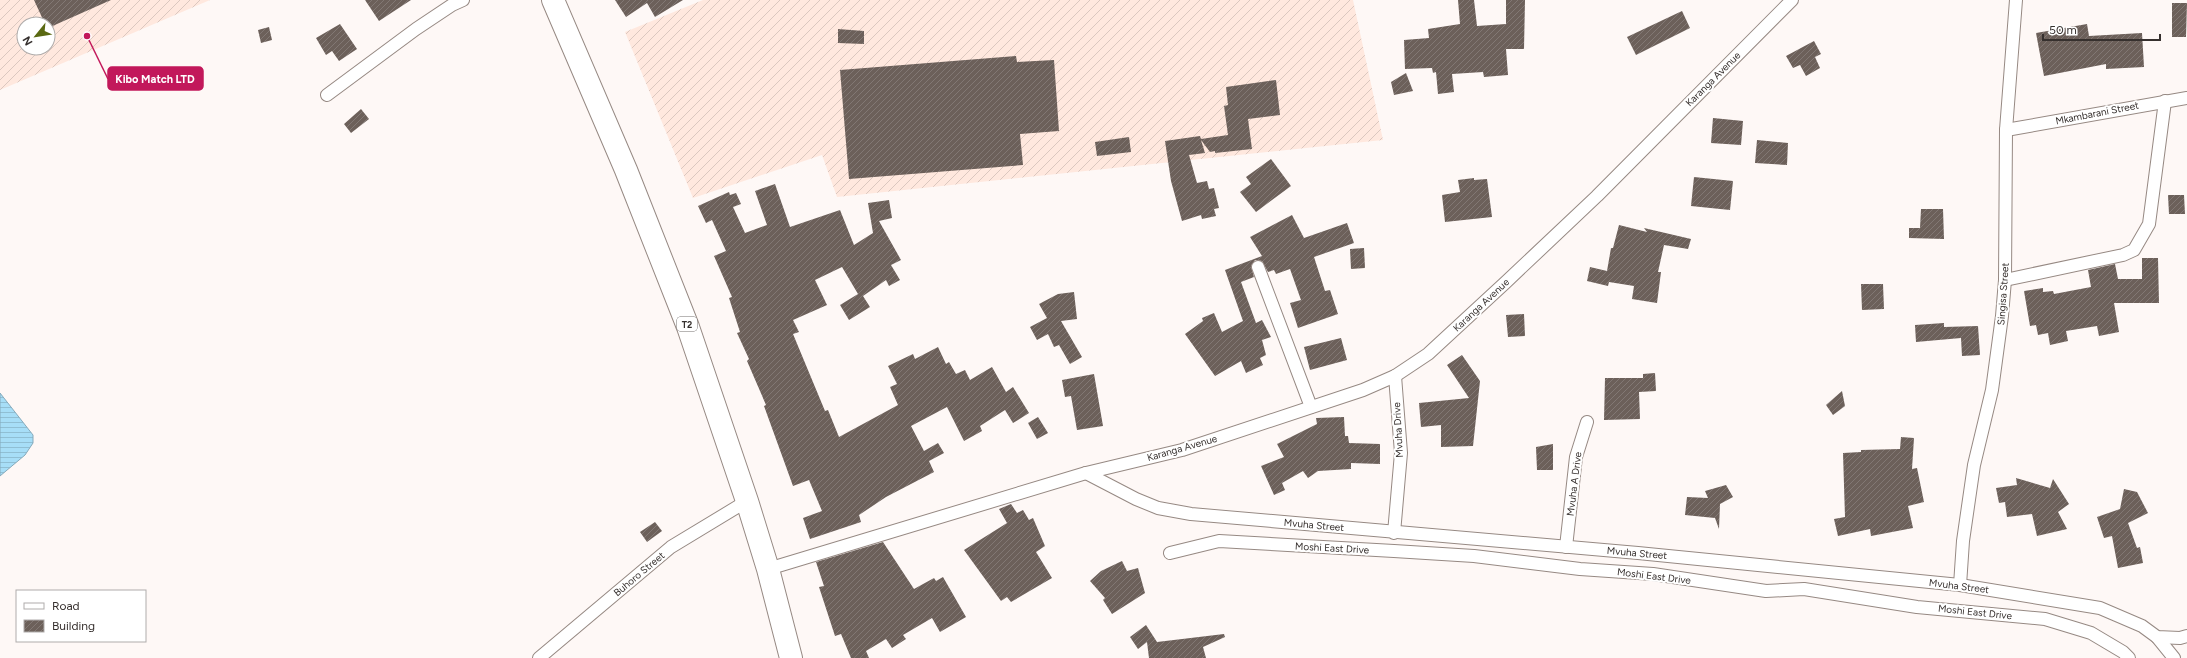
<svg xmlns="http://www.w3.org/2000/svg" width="2187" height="658" font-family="Figtree,sans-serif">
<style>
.industrial{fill:url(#industrial-furrows);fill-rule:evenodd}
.water{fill:url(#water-rules);stroke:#85aabb}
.building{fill:url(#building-hatch)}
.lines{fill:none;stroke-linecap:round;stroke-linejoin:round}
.street-casing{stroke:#968983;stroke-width:14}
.highway-casing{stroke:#968983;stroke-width:24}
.street{stroke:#fff;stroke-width:12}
.highway{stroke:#fff;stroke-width:22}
.labels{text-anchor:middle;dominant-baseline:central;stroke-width:4;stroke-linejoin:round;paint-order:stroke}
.shield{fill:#fff;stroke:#726e6d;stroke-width:1}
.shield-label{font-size:9px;font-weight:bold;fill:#36302e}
.street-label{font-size:10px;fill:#36302e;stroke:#fff}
.leader{fill:none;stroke:#c2185b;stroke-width:1.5}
.callout-dot{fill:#c2185b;stroke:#fff;stroke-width:1.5}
.callout{fill:#c2185b;stroke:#c2185b;stroke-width:1.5}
.callout-label{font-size:11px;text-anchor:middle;font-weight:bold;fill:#fff}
</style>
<defs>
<pattern id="industrial-furrows" width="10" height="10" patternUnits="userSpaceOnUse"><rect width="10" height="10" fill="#ffe8de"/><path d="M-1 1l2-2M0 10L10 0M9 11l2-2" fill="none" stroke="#dbc7bf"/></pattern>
<pattern id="water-rules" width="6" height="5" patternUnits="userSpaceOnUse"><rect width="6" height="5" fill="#a7def7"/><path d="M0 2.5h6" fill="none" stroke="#90bfd4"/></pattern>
<pattern id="building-hatch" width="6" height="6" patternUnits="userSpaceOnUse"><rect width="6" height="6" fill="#6c605a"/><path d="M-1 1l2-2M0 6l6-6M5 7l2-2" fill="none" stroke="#827874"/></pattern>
</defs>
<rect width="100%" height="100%" fill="#fef8f6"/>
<g class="industrial">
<path d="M0,0H210L0,90ZM24,24H48V48H24Z"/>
<polygon points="703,0 1353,0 1383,140 837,197 822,155 693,198 625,32"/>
</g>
<polygon class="water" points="0,393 33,435 33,443 25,455 0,476"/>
<g class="building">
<polygon points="34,0 111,0 48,28 48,24 45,24"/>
<polygon points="365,0 411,0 379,21"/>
<polygon points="615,0 683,0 655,17 647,3 626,17"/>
<polygon points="1458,0 1474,0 1477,26 1506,24 1506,0 1525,0 1524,49 1506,49 1508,75 1484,77 1483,72 1452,74 1454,92 1438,94 1436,72 1433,73 1432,68 1405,69 1404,40 1429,38 1428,29 1460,24"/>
<polygon points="2172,3 2187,3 2186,37 2172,37"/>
<polygon points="1682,11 1690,28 1636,55 1627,37"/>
<polygon points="340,24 357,49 339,61 332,51 326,55 316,38"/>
<polygon points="2087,24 2089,36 2142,33 2144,67 2106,69 2106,64 2044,76 2036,33"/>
<polygon points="269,27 272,40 261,43 258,30"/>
<polygon points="838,29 864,31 864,44 838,43"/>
<polygon points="1814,41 1821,54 1815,57 1820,68 1806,76 1800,65 1793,68 1786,56"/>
<polygon points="1016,56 1017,62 1054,60 1059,131 1020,134 1023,165 849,179 840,70"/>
<polygon points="1406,73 1413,91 1394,95 1391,82"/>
<polygon points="1276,80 1280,115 1248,119 1252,149 1215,153 1215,151 1210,152 1201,140 1205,153 1189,155 1197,183 1207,181 1209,189 1214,188 1219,208 1214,209 1216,216 1202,219 1201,215 1182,221 1171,181 1165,141 1200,136 1201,139 1228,135 1224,106 1228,105 1226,87"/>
<polygon points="361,109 369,119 351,133 344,124"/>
<polygon points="1713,118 1743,121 1741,145 1711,143"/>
<polygon points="1129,137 1131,152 1097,156 1095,142"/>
<polygon points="1757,140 1788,143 1787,165 1755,163"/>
<polygon points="1271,159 1291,186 1256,212 1240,192 1251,184 1246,177"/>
<polygon points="1694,177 1733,181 1730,210 1691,206"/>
<polygon points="1474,178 1474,180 1487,179 1492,217 1445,222 1442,195 1460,192 1458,180"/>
<polygon points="775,184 790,227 840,210 854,245 873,233 868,203 889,200 892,218 879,221 901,260 891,265 900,280 889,286 886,280 863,296 870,307 849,320 840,305 858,294 842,267 815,280 827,305 793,320 799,332 793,334 825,411 828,410 839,437 898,405 890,387 897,384 888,366 913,354 915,359 938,347 946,364 949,362 956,374 965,370 970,380 992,367 1006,392 1013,387 1029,413 1013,423 1005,410 980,426 982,431 964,441 947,407 911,426 924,451 938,443 944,453 929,461 934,472 886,497 859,515 861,522 810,539 803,518 822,511 809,480 793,486 764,406 766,405 747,361 749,359 737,333 740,332 729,298 732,297 714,256 726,251 712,220 706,223 698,206 729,192 730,195 736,193 741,204 733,207 745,233 767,225 755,191"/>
<polygon points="2168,195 2184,195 2185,214 2169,214"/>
<polygon points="1921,209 1943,209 1944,239 1909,238 1909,228 1920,228"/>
<polygon points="1292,215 1304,238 1347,223 1354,243 1314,257 1325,291 1330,290 1338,314 1298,328 1290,303 1301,300 1290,269 1276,274 1274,270 1268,272 1262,261 1255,260 1251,266 1254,277 1241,282 1256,323 1262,320 1271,337 1262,340 1266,355 1260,358 1263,365 1246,373 1241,361 1215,376 1185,334 1203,321 1202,318 1214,313 1222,332 1243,321 1225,270 1262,256 1250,237"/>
<polygon points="1619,225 1647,232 1644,228 1691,239 1688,249 1664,245 1658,272 1661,272 1657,303 1632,299 1634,286 1609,282 1608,286 1587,281 1590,267 1607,271 1611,248 1613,248"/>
<polygon points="1364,248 1365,268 1351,269 1350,249"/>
<polygon points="2142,258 2158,258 2159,303 2114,303 2119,332 2099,336 2097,326 2066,331 2068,341 2050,345 2048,333 2038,335 2036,325 2030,326 2024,291 2043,288 2043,292 2053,291 2054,294 2091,287 2088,270 2115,264 2118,279 2142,279"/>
<polygon points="1861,284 1883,284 1884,309 1862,310"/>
<polygon points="1074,292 1077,319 1061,321 1082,357 1070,364 1059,345 1054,347 1048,334 1037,340 1030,327 1047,318 1039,304 1058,294"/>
<polygon points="1524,314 1525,336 1508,337 1506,315"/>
<polygon points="1944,323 1944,327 1978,326 1980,355 1962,356 1961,338 1916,342 1915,325"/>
<polygon points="1341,338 1347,360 1310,370 1304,347"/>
<polygon points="1462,355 1480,381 1473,446 1441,447 1441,425 1421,427 1419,403 1469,398 1447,365"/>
<polygon points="1655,373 1656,391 1639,392 1640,419 1604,420 1605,378 1643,378 1643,374"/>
<polygon points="1094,374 1103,426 1077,430 1071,396 1065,397 1062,380"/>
<polygon points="1842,391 1845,406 1833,415 1826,405"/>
<polygon points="1038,417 1048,433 1037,439 1028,423"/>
<polygon points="1344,417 1345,436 1348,436 1349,443 1380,444 1380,464 1351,463 1351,469 1318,471 1308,478 1303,471 1282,483 1285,490 1274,495 1261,466 1284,457 1277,444 1317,424 1316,418"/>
<polygon points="1901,437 1914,438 1912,469 1917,468 1924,502 1908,506 1913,528 1871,536 1870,529 1838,536 1834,519 1845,517 1843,453 1861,452 1861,450 1900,449"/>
<polygon points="1553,444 1553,470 1537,470 1536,447"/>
<polygon points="2016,478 2050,488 2053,479 2069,504 2058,512 2067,529 2037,536 2032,514 2007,517 2005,502 1999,503 1996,488 2017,485"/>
<polygon points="1726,485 1733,497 1720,504 1719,529 1715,518 1685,515 1687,497 1708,498 1705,491"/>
<polygon points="2124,489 2137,492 2148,513 2128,523 2137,548 2140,547 2143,563 2118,568 2112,536 2104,538 2097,517 2120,509"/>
<polygon points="1011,504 1017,513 1023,510 1029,520 1033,518 1045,546 1036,552 1052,578 1011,602 1007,597 1001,601 964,550 1007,523 999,509"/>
<polygon points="655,522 662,531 647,542 640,532"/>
<polygon points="883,542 914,589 934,578 936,581 943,577 966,617 940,632 932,618 903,635 906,639 892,648 886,639 866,651 869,658 851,658 841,634 835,636 819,587 824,586 816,562"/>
<polygon points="1122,561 1127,571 1138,568 1145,593 1112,614 1103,600 1105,598 1090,581 1101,571"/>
<polygon points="1146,625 1157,642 1224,634 1225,637 1203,647 1206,658 1149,658 1147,642 1138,649 1130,637"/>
</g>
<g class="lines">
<g class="street-casing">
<g id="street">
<polyline points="327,95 416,29 452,5 463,0"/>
<polyline points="2006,130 2187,98"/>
<polyline points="1258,267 1311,407"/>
<polyline points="2005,280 2123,255 2134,250 2149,224 2165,101"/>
<polyline points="1086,473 1136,499 1158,508 1191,514 1638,553 1960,585 2100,608 2142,626 2157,637 2180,638 2187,636"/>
<polyline points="1394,533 1401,453 1395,376"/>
<polyline points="1566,547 1576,457 1587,422"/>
<polyline points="1170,553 1219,541 1394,551 1474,556 1580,569 1653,574 1766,591 1804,589 1917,607 2045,619 2091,633 2123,652 2129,658"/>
<polyline points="768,569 1086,473 1182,450 1363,390 1395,376 1428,354 1506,282 1597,196 1792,0"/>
<polyline points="1960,585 1963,541 1974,465 1992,390 2002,316 2005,280 2006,130 2016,0"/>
<polyline points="2157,637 2174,658"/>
<polyline points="539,658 671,547 747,501"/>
</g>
</g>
<g class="highway-casing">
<polyline id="highway" points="553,0 626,170 688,327 747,501 768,569 791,658"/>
</g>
<use href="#street" class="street"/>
<use href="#highway" class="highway"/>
</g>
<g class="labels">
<rect class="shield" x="677" y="317" width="20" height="14" rx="3"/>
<g class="shield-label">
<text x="687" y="324">T2</text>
</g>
<g class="street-label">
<text transform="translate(1713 79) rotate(-45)">Karanga Avenue</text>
<text transform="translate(2097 113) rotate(-11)">Mkambarani Street</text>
<text transform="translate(2003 294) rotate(-86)">Singisa Street</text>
<text transform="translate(1481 305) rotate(-43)">Karanga Avenue</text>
<text transform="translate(1398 430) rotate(-93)">Mvuha Drive</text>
<text transform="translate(1182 448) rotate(-16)">Karanga Avenue</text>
<text transform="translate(1574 484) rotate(-83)">Mvuha A Drive</text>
<text transform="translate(1314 525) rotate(5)">Mvuha Street</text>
<text transform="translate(1332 548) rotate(3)">Moshi East Drive</text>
<text transform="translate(1637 553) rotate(5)">Mvuha Street</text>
<text transform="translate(639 574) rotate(-40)">Buhoro Street</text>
<text transform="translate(1654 576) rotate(7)">Moshi East Drive</text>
<text transform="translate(1959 586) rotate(7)">Mvuha Street</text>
<text transform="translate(1975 612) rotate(6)">Moshi East Drive</text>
</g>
</g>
<path class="leader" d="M87 36L108 79"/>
<circle class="callout-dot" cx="87" cy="36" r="4"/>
<rect class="callout" x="108" y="67" width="95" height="23" rx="4"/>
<g class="callout-label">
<text x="155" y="83">Kibo Match LTD</text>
</g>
<rect x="16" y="590" width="130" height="52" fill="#ffffff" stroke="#afacab"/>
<rect x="24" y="603" width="20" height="6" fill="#ffffff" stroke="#afacab"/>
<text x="52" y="610" font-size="12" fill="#36302e">Road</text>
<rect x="24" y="620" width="20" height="12" fill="url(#building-hatch)" stroke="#afacab"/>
<text x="52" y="630" font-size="12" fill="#36302e">Building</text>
<g transform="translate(36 36) rotate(240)"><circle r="19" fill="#ffffff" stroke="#afacab"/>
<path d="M0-3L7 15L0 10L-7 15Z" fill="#5a6912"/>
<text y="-6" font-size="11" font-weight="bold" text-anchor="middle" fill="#36302e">N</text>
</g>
<path d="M2043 34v6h117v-6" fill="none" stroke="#36302e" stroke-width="2"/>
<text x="2049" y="34" font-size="12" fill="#36302e" stroke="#ffffff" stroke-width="3" paint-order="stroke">50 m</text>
</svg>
